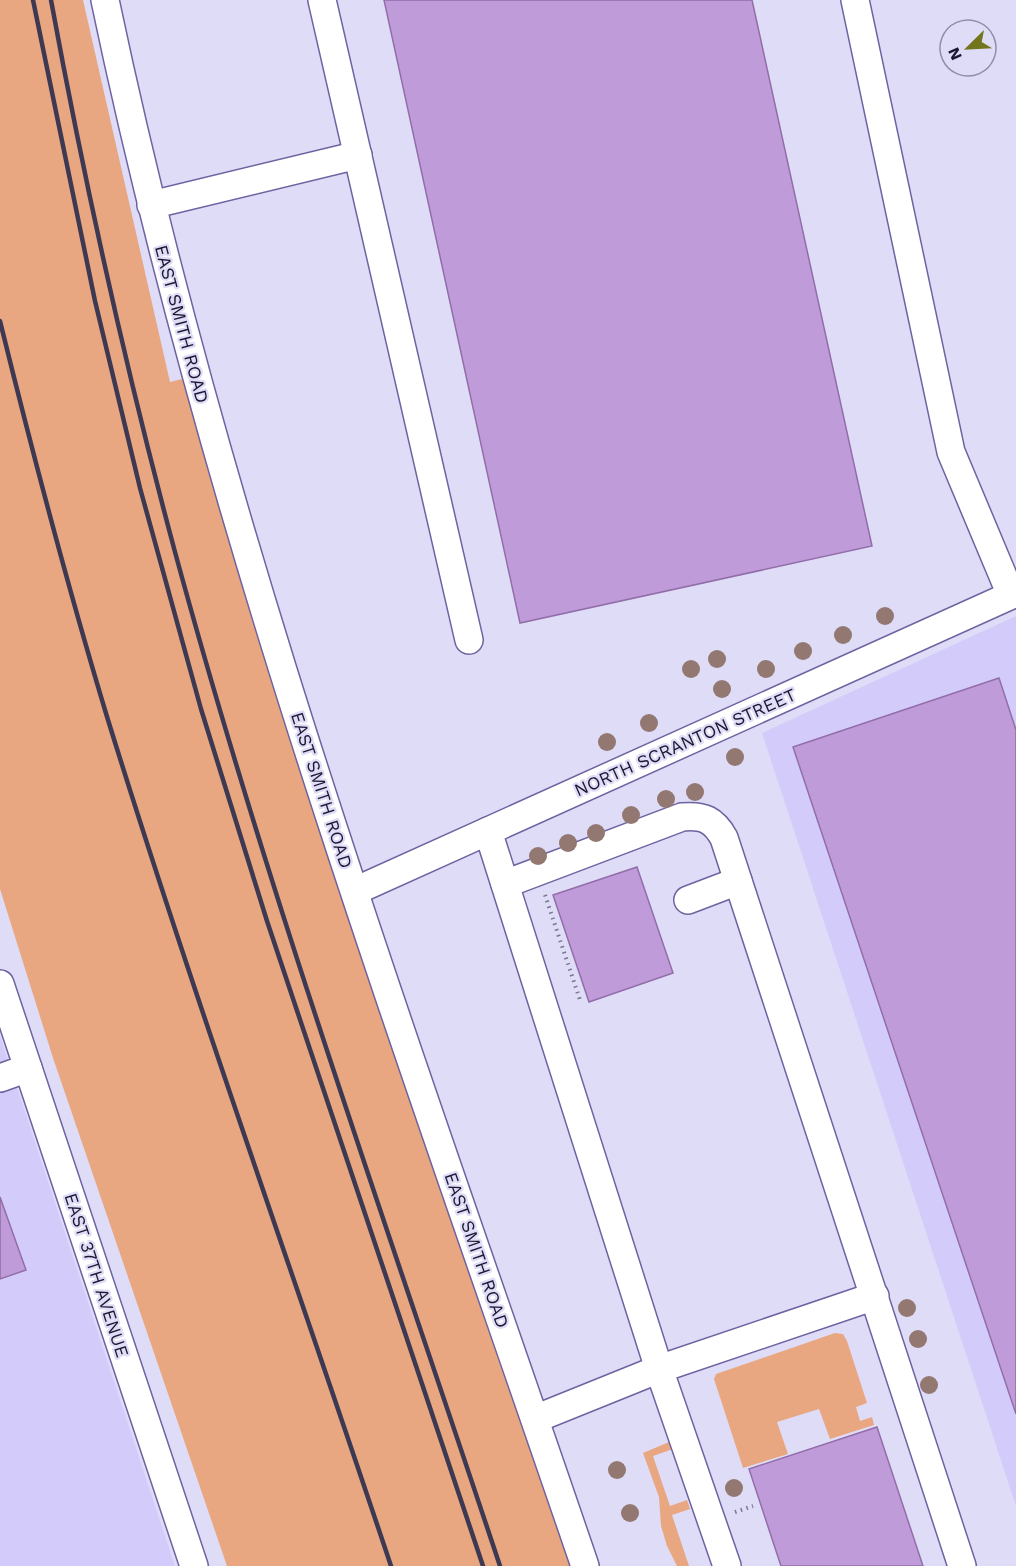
<svg xmlns="http://www.w3.org/2000/svg" width="1016" height="1566" font-family="'Work Sans',sans-serif">
<style>
.built{fill:#d3ccfa}
.green{fill:#e9a781}
.building{fill:#c09bd9;stroke:#926ea9;stroke-width:1.5}
.lines{fill:none;stroke-linecap:round;stroke-linejoin:round}
.minor-casing{stroke:#6e63a1;stroke-width:30}
.path{stroke:#7a7691;stroke-width:4;stroke-dasharray:1.5 4.5;stroke-linecap:butt}
.minor{stroke:#fff;stroke-width:27}
.rail{stroke:#3e3953;stroke-width:4.5}
.tree{fill:#937771}
.labels{text-anchor:middle;dominant-baseline:central;stroke-width:4.5;stroke-linejoin:round;paint-order:stroke}
.street-label{font-size:18px;fill:#1c1730;stroke:#dfdcf8}
</style>
<rect width="100%" height="100%" fill="#dfdcf8"/>
<g class="built">
<polygon points="1016,616 1016,1506 762,733"/>
<polygon points="0,1036 175,1566 0,1566"/>
</g>
<g class="green">
<polygon points="0,0 83,0 170,382 182,379 254,618 574,1566 227,1566 53,1058 0,889"/>
<polygon points="835,1333 843,1334 847,1341 867,1403 856,1407 860,1421 872,1417 874,1425 830,1439 819,1409 777,1422 788,1454 743,1468 714,1379 716,1374"/>
<polygon points="669,1442 673,1449 653,1456 670,1506 687,1500 690,1509 672,1515 689,1566 677,1566 667,1546 661,1526 659,1497 643,1453"/>
</g>
<g class="building">
<polygon points="384,0 752,0 872,546 520,623"/>
<polygon points="999,678 1016,730 1016,1414 793,747"/>
<polygon points="637,867 673,973 589,1002 553,895"/>
<polygon points="0,1197 26,1270 0,1279"/>
<polygon points="877,1427 923,1566 781,1566 749,1469"/>
</g>
<g class="lines">
<g class="minor-casing">
<g id="minor">
<path d="M105,0C217,535 409,1050 585,1566"/>
<polyline points="322,0 469,640"/>
<polyline points="855,0 951,452 1011,595"/>
<polyline points="151,205 358,155"/>
<polyline points="488,831 659,1369 535,1419"/>
<path d="M505,884L682,817C704,815 714,820 724,838L962,1566"/>
<polyline points="355,891 1016,593"/>
<polyline points="688,900 738,881"/>
<polyline points="0,984 194,1566"/>
<polyline points="0,1078 28,1068"/>
<polyline points="727,1566 659,1369 875,1296"/>
</g>
</g>
<g class="path">
<polyline points="545,895 580,1000"/>
<polyline points="735,1512 753,1506"/>
</g>
<use href="#minor" class="minor"/>
<g class="rail">
<polyline points="33,0 95,301 140,488 201,709 267,921 483,1566"/>
<path d="M51,0C85,185 126,370 175,552C268,894 388,1229 500,1566"/>
<path d="M0,321C33,455 68,588 108,720C196,1004 297,1284 391,1566"/>
</g>
</g>
<g class="tree">
<circle cx="885" cy="616" r="9"/>
<circle cx="843" cy="635" r="9"/>
<circle cx="803" cy="651" r="9"/>
<circle cx="717" cy="659" r="9"/>
<circle cx="691" cy="669" r="9"/>
<circle cx="766" cy="669" r="9"/>
<circle cx="722" cy="689" r="9"/>
<circle cx="649" cy="723" r="9"/>
<circle cx="607" cy="742" r="9"/>
<circle cx="735" cy="757" r="9"/>
<circle cx="695" cy="792" r="9"/>
<circle cx="666" cy="799" r="9"/>
<circle cx="631" cy="815" r="9"/>
<circle cx="596" cy="833" r="9"/>
<circle cx="568" cy="843" r="9"/>
<circle cx="538" cy="856" r="9"/>
<circle cx="907" cy="1308" r="9"/>
<circle cx="918" cy="1339" r="9"/>
<circle cx="929" cy="1385" r="9"/>
<circle cx="617" cy="1470" r="9"/>
<circle cx="734" cy="1488" r="9"/>
<circle cx="630" cy="1513" r="9"/>
</g>
<g class="labels">
<g class="street-label">
<text transform="translate(182 324) rotate(75)">EAST SMITH ROAD</text>
<text transform="translate(685 742) rotate(-24)">NORTH SCRANTON STREET</text>
<text transform="translate(322 790) rotate(72)">EAST SMITH ROAD</text>
<text transform="translate(477 1250) rotate(71)">EAST SMITH ROAD</text>
<text transform="translate(97 1275) rotate(72)">EAST 37TH AVENUE</text>
</g>
</g>
<g transform="translate(968 48) rotate(246)"><circle r="28" fill="#dfdcf8" stroke="#918da8" stroke-width="1.5"/>
<path d="M0-4.5L10 22L0 15L-10 22Z" fill="#72751b"/>
<text y="-9" font-size="16" font-weight="bold" text-anchor="middle" fill="#1c1730">N</text>
</g>
</svg>
